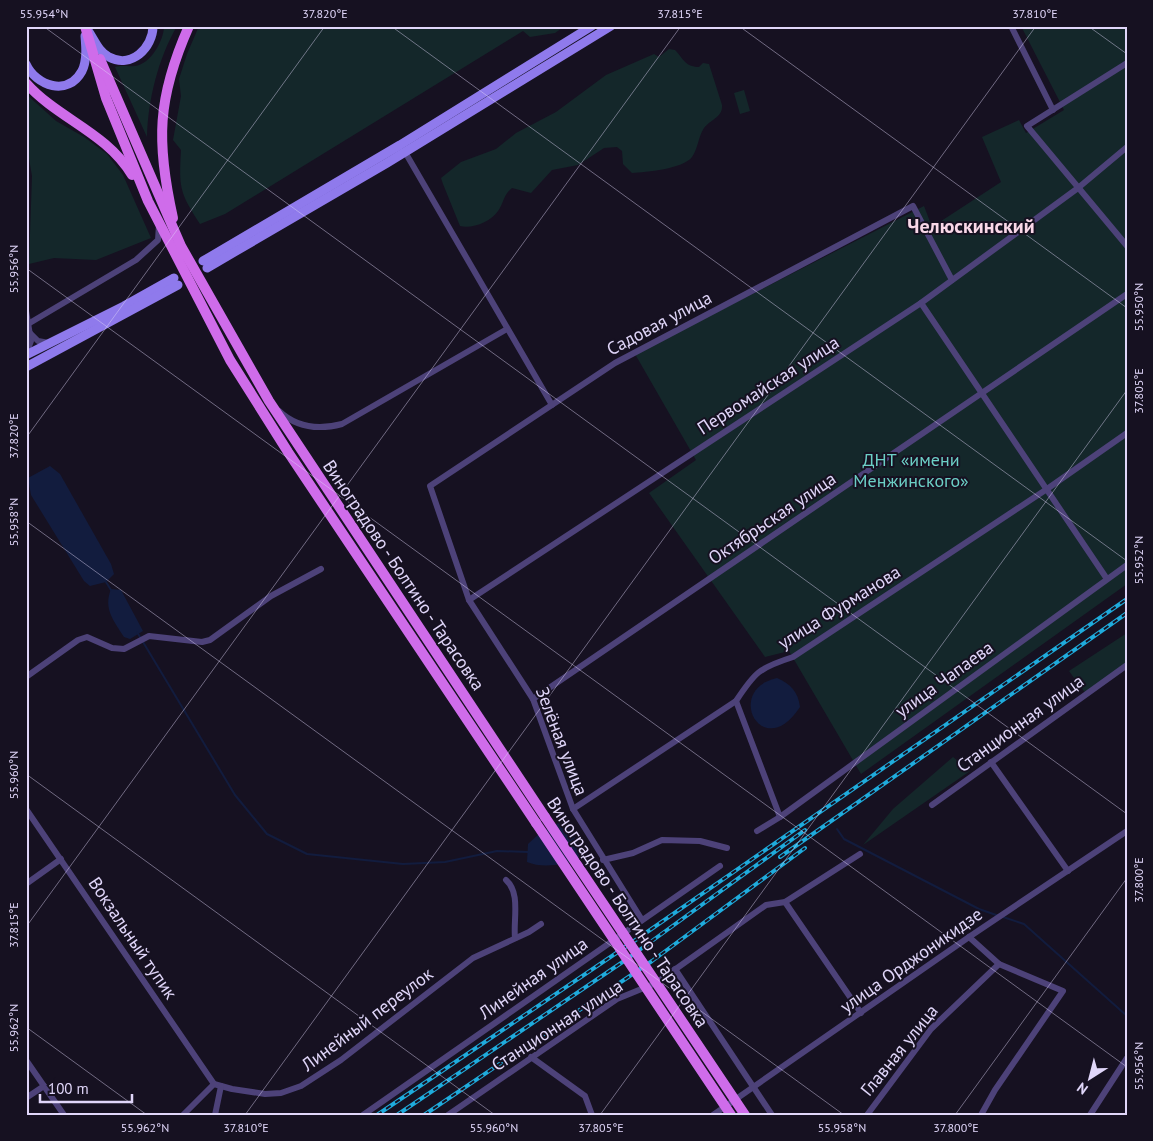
<svg xmlns="http://www.w3.org/2000/svg" width="1153" height="1141" font-family="'PT Sans',sans-serif">
<style>
.green{fill:#14272a}
.water{fill:#121c3e}
.lines{fill:none;stroke-linecap:round;stroke-linejoin:round}
.stream{stroke:#121c3e;stroke-width:2}
.street{stroke:#4d4279;stroke-width:6}
.secondary{stroke:#8f7aec;stroke-width:9}
.primary{stroke:#cf6cea;stroke-width:10}
.rail-casing{stroke:#1fabdc;stroke-width:4}
.rail{stroke:#161121;stroke-width:2;stroke-dasharray:5.5;stroke-linecap:butt}
.primary-bridge{stroke:#cf6cea;stroke-width:10}
.ticks{fill:none;stroke:#e0d6f9;stroke-width:1;stroke-opacity:0.45}
.labels{text-anchor:middle;dominant-baseline:central;stroke-width:4;stroke-linejoin:round;paint-order:stroke}
.street-label{font-size:18px;fill:#e0d6f9;stroke:#161121}
.park-label{font-size:18px;fill:#6ccfc6;stroke:#161121}
.quarter-label{font-size:20px;font-weight:bold;fill:#f9d8e8;stroke:#161121}
.neatline{fill:none;stroke:#e0d6f9;stroke-width:2}
.ticks-label{font-size:12px;text-anchor:middle;fill:#e0d6f9}
</style>
<rect width="100%" height="100%" fill="#161121"/>
<g class="green">
<path d="M164,26H177C158,59 148,100 147,137L115,67C122,65 128,67 135,66C151,64 164,40 164,26Z"/>
<path d="M199,26H565L555,33L530,37L523,31L225,214L200,224C179,192 179,187 181,150L173,140L181,96L179,79L187,54Z"/>
<polygon points="1021,26 1127,26 1127,584 861,774 789,651 765,657 649,493 696,460 635,354 924,206 932,227 1001,182 982,137 1019,120 1026,133 1064,110"/>
<path d="M669,49L675,50C683,58 685,67 699,67L703,63L709,64L722,105C723,117 711,119 704,128C698,137 698,149 692,157C683,169 646,172 632,173L623,164L622,151L617,147L604,148L578,165L552,170L531,193L512,188C503,195 504,203 498,211C491,222 472,229 460,226L443,184L441,178L461,162L496,149L516,133L556,112L606,75L654,54L659,57Z"/>
<polygon points="744,90 750,111 740,114 734,93"/>
<polygon points="26,94 56,121 84,137 107,154 123,175 151,238 96,260 54,258 29,264 32,176 26,141"/>
<polygon points="1127,633 1127,664 1086,694 1069,671"/>
<polygon points="953,757 970,771 863,845 893,809"/>
</g>
<g class="water">
<polygon points="50,466 60,474 111,564 114,574 106,582 90,586 84,581 31,495 28,478"/>
<path d="M111,589L121,590L143,631L130,639L124,637C114,621 103,609 111,589Z"/>
<path d="M777,678C790,684 798,691 800,707C763,764 723,690 777,678Z"/>
<path d="M562,821H571L580,860C564,864 543,869 527,862L528,844L541,832Z"/>
</g>
<g class="lines">
<g class="stream">
<polyline points="106,582 111,590"/>
<polyline points="137,632 235,795 267,834 307,854 403,864 445,862 497,851 528,852"/>
<polyline points="837,829 844,839 979,909 999,916"/>
<polyline points="1003,917 1024,924 1127,1016"/>
</g>
<g class="street">
<polyline points="1011,26 1053,110"/>
<polyline points="1126,26 1127,27"/>
<polyline points="1127,63 1027,126 1127,246"/>
<polyline points="405,152 552,405"/>
<polyline points="921,303 1107,579"/>
<polyline points="26,311 31,341 26,354"/>
<polyline points="28,324 136,260 158,240 159,225"/>
<polyline points="30,333 38,341 49,343"/>
<path d="M279,411C297,428 319,430 342,424L507,329"/>
<polyline points="469,600 921,303 1078,188 1127,147"/>
<polyline points="26,677 78,640 87,637 112,648 124,649 149,636 202,642 210,640 271,596 321,569"/>
<polyline points="533,699 1127,294"/>
<polyline points="736,701 780,817"/>
<polyline points="991,762 1068,871"/>
<polyline points="932,805 1127,665"/>
<polyline points="26,809 214,1084"/>
<path d="M573,809L736,701C755,672 759,668 793,657L1047,489L1127,433"/>
<polyline points="757,831 780,817 1127,565"/>
<polyline points="603,860 633,853 662,840 700,841 727,848"/>
<path d="M506,880C521,893 513,920 515,938"/>
<polyline points="26,884 61,859"/>
<polyline points="785,902 861,1013"/>
<polyline points="642,920 573,809 533,699 469,600 430,486 615,363 913,206 952,280"/>
<polyline points="969,937 999,964 1063,991 995,1090 981,1115"/>
<polyline points="675,969 772,1115"/>
<polyline points="531,1057 585,1096 592,1115"/>
<polyline points="26,1060 64,1115"/>
<polyline points="26,1098 44,1086"/>
<polyline points="183,1115 214,1084 232,1089 265,1094 281,1093 301,1086 341,1060 473,958 529,932 541,924"/>
<polyline points="215,1115 221,1086"/>
<polyline points="363,1115 720,866"/>
<polyline points="448,1115 617,999 656,983 766,905 785,902 860,854"/>
<polyline points="713,1115 969,937 1127,831"/>
<polyline points="867,1115 931,1029 999,964"/>
<polyline points="1090,1115 1127,1058"/>
</g>
<g class="secondary">
<path d="M89,32C95,41 99,52 109,57C131,69 153,48 153,26"/>
<path d="M26,64C36,86 68,97 82,71C87,61 86,48 85,36"/>
<polyline points="203,261 400,145 592,26"/>
<polyline points="207,268 387,163 611,26"/>
<polyline points="26,355 124,306 174,278"/>
<polyline points="26,367 178,285"/>
</g>
<g class="primary">
<polyline points="85,26 106,98 148,201 230,360 288,452 536,823"/>
<polyline points="100,59 181,246 269,401 545,817"/>
<path d="M26,83C58,119 106,132 132,175"/>
<path d="M173,218C156,142 157,98 189,26"/>
</g>
<g class="rail-casing">
<g id="rail">
<polyline points="780,857 1127,613"/>
<polyline points="377,1115 637,939 1127,599"/>
<polyline points="397,1115 627,959 805,830"/>
<polyline points="424,1115 652,961 805,848"/>
</g>
</g>
<use href="#rail" class="rail"/>
<g class="primary-bridge">
<polyline points="545,817 745,1115"/>
<polyline points="536,823 731,1115"/>
</g>
</g>
<path class="ticks" d="M43,26L1127,814M391,26L1127,561M739,26L1127,308M1088,26L1127,54M26,268L1127,1067M26,438L325,26M26,521L844,1115M26,774L495,1115M26,927L681,26M26,1027L147,1115M245,1115L1036,26M600,1115L1127,390M955,1115L1127,878"/>
<g class="labels">
<g class="street-label">
<text transform="translate(659 323) rotate(-28)">Садовая улица</text>
<text transform="translate(768 385) rotate(-33)">Первомайская улица</text>
<text transform="translate(772 518) rotate(-34)">Октябрьская улица</text>
<text transform="translate(404 575) rotate(56)">Виноградово - Болтино - Тарасовка</text>
<text transform="translate(839 607) rotate(-32)">улица Фурманова</text>
<text transform="translate(944 679) rotate(-36)">улица Чапаева</text>
<text transform="translate(1020 723) rotate(-36)">Станционная улица</text>
<text transform="translate(562 741) rotate(69)">Зелёная улица</text>
<text transform="translate(628 912) rotate(56)">Виноградово - Болтино - Тарасовка</text>
<text transform="translate(133 938) rotate(56)">Вокзальный тупик</text>
<text transform="translate(911 960) rotate(-35)">улица Орджоникидзе</text>
<text transform="translate(533 978) rotate(-35)">Линейная улица</text>
<text transform="translate(367 1019) rotate(-37)">Линейный переулок</text>
<text transform="translate(557 1025) rotate(-33)">Станционная улица</text>
<text transform="translate(899 1050) rotate(-51)">Главная улица</text>
</g>
<g class="park-label">
<text x="911" y="459">ДНТ «имени<tspan x="911" dy="21">Менжинского»</tspan></text>
</g>
<g class="quarter-label">
<text x="971" y="226">Челюскинский</text>
</g>
</g>
<rect width="1153" height="1141" fill="none" stroke="#161121" stroke-width="55"/>
<g transform="translate(1090 1078) rotate(216)" stroke="#161121" stroke-width="4" paint-order="stroke">
<path d="M0-4L9 19L0 12L-9 19Z" fill="#e0d6f9"/>
<text y="-8" font-size="14" font-weight="bold" text-anchor="middle" fill="#e0d6f9">N</text>
</g>
<path d="M40 1094v8h92v-8" fill="none" stroke="#e0d6f9" stroke-width="2.5"/>
<text x="48" y="1094" font-size="15" fill="#e0d6f9" stroke="#161121" stroke-width="4" paint-order="stroke">100 m</text>
<rect x="28" y="28" width="1098" height="1086" class="neatline"/>
<g class="ticks-label">
<text x="44" y="18">55.954°N</text>
<text x="325" y="18">37.820°E</text>
<text x="680" y="18">37.815°E</text>
<text x="1035" y="18">37.810°E</text>
<text transform="translate(14 269) rotate(-90)" y="4">55.956°N</text>
<text transform="translate(1139 307) rotate(-90)" y="4">55.950°N</text>
<text transform="translate(1139 391) rotate(-90)" y="4">37.805°E</text>
<text transform="translate(14 436) rotate(-90)" y="4">37.820°E</text>
<text transform="translate(14 522) rotate(-90)" y="4">55.958°N</text>
<text transform="translate(1139 560) rotate(-90)" y="4">55.952°N</text>
<text transform="translate(14 775) rotate(-90)" y="4">55.960°N</text>
<text transform="translate(1139 880) rotate(-90)" y="4">37.800°E</text>
<text transform="translate(14 925) rotate(-90)" y="4">37.815°E</text>
<text transform="translate(14 1028) rotate(-90)" y="4">55.962°N</text>
<text transform="translate(1139 1066) rotate(-90)" y="4">55.956°N</text>
<text x="145" y="1132">55.962°N</text>
<text x="246" y="1132">37.810°E</text>
<text x="494" y="1132">55.960°N</text>
<text x="601" y="1132">37.805°E</text>
<text x="842" y="1132">55.958°N</text>
<text x="956" y="1132">37.800°E</text>
</g>
</svg>
